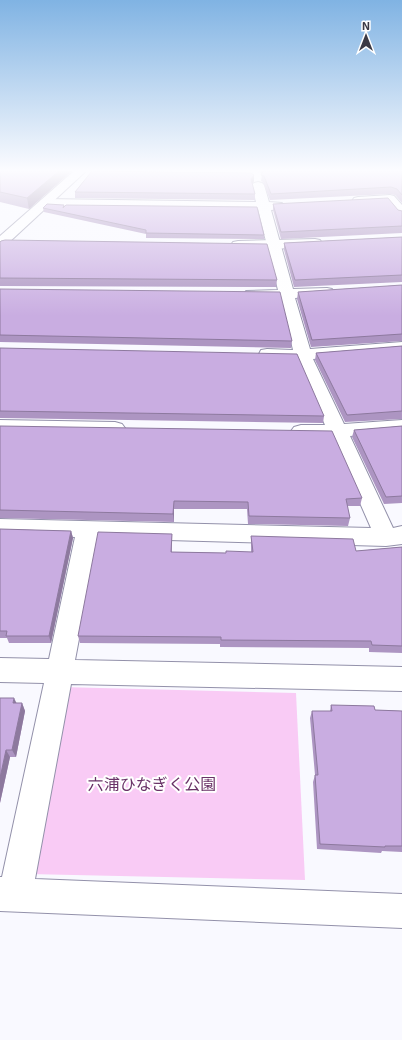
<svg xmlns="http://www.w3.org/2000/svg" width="402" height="1040" font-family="'Exo 2','Noto Sans JP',sans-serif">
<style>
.green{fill:#f9cbf5}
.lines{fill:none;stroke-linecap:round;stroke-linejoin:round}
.minor-casing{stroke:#9391aa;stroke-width:2}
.tertiary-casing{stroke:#9391aa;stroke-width:2}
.minor{fill:#fff;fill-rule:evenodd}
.tertiary{fill:#fff;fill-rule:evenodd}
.wall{fill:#ad95c2}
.shaded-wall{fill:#8d799e}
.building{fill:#c9ade1;stroke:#8d799e}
.labels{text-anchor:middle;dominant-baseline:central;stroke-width:4;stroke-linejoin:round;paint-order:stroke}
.near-park-label{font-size:16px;fill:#693267;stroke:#fff}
</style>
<rect width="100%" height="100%" fill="#f9f9ff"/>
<polygon class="green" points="61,687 296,693 305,880 28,874"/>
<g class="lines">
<g class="minor-casing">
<g id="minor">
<polygon points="258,182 262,183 264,185 269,202 282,203 284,206 282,209 271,210 293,289 327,288 332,289 334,292 332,295 295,298 310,349 402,342 402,352 313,359 344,424 402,420 402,432 350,436 393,528 402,526 402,544 386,546 98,538 75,660 402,667 402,691 71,684 35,879 402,894 402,928 0,911 0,877 2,877 44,683 0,682 0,658 49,659 75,537 0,535 0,519 371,528 331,437 301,437 294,435 291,431 294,427 301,425 325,425 297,360 261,358 259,354 261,350 267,349 293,350 281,298 246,297 244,294 246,291 278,290 258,209 45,207 41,206 39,203 41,200 45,199 256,202 252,185 254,183"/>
<polygon points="390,195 394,196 402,205 402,217 398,216 387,203 358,205 354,204 352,201 354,198 358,197"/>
<polygon points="0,420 115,422 122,424 125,428 122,432 115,434 0,432"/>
</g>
</g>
<g class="tertiary-casing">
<g id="tertiary">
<polygon points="74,171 86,171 5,246 0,247 0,236"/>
<polygon points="315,239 320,240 322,243 320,246 274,249 238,249 233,248 231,245 233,242 238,241"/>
</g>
</g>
<use href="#minor" class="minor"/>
<use href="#tertiary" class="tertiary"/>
</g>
<g class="wall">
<polygon points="0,171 72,171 29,209 0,202"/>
<polygon points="117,171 254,181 252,183 255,194 255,200 75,198 75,192"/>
<polygon points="255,171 402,171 402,203 395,195 390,194 270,200 263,182 261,181 262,174 260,172"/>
<polygon points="273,204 398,210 402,211 402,233 281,239 273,210"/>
<polygon points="64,207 264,235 264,239 146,238 146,234 44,212 43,208"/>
<polygon points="402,237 402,282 294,287 284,250 284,243"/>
<polygon points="0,242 277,280 276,287 0,286"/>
<polygon points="402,285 402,341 311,347 297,299 298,292"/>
<polygon points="0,289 292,341 291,348 0,342"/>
<polygon points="402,346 402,419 345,422 315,360 316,353"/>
<polygon points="0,348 324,416 323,423 0,418"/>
<polygon points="0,426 362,498 360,506 347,506 350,518 348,526 248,524 247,509 174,509 174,522 0,518"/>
<polygon points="402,426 402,503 384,504 352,437 354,430"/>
<polygon points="0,529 71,531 73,538 51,643 9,643 7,638 0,638"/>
<polygon points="172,534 172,552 226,553 251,552 251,536 356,551 402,547 402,653 369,652 369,648 220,647 220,644 80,643 78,636"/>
<polygon points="0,698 16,703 22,703 25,711 16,757 10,757 0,803"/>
<polygon points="331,705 375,710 402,711 402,852 382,851 381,853 317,849 313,782 315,775 310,718 312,711 330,711"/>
</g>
<g class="shaded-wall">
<polygon points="59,171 72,171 29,209 27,198"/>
<polygon points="254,175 254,181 251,185 251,179"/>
<polygon points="174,501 174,522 173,514"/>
<polygon points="71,531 73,538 51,643 49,636"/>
<polygon points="14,698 18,706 13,703"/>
<polygon points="22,703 25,711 16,757 12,750"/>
<polygon points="6,750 10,757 0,803 0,778"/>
</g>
<g class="building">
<polygon points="0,171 59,171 27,198 0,192"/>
<polygon points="92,171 251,173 254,175 251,179 255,194 75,192"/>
<polygon points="263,171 402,171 402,195 397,189 391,187 271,194 264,176 261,175"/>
<polygon points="388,198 398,210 402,211 402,226 281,232 273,204"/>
<polygon points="47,204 64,205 63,208 66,205 257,207 264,235 146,233 146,230 43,208"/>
<polygon points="402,237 402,275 295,280 284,243"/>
<polygon points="5,240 267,244 277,280 0,278 0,242 1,241"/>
<polygon points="402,285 402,334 312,340 298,292"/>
<polygon points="0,289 280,292 292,341 0,335"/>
<polygon points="402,346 402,411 347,415 316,353"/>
<polygon points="0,348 297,354 324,416 0,411"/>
<polygon points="0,426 332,431 362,498 346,499 350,518 249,516 248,502 174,501 173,514 0,510"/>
<polygon points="402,426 402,496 386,497 354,430"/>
<polygon points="0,529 71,531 49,636 6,636 7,631 0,631"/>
<polygon points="98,532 172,534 171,552 226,553 226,551 253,552 251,536 353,539 356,551 402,547 402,646 372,645 371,641 221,640 221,637 78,636"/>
<polygon points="0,698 14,698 13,703 22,703 12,750 6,750 0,778"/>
<polygon points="331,705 374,706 375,710 402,711 402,846 385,846 385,847 320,844 315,775 318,775 312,711 332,711"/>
</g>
<linearGradient id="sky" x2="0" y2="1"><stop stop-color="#80b3e3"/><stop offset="0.54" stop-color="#fcfcff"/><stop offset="1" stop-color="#fcfcff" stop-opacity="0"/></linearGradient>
<rect width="402" height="316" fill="url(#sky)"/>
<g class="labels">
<g class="near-park-label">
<text x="152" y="783">六浦ひなぎく公園</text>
</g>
</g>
<g transform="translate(366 36)" stroke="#ffffff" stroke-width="3" paint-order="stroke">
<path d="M0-3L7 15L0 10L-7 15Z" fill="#3b3a45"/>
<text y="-6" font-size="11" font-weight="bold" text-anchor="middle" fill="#3b3a45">N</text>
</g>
</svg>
